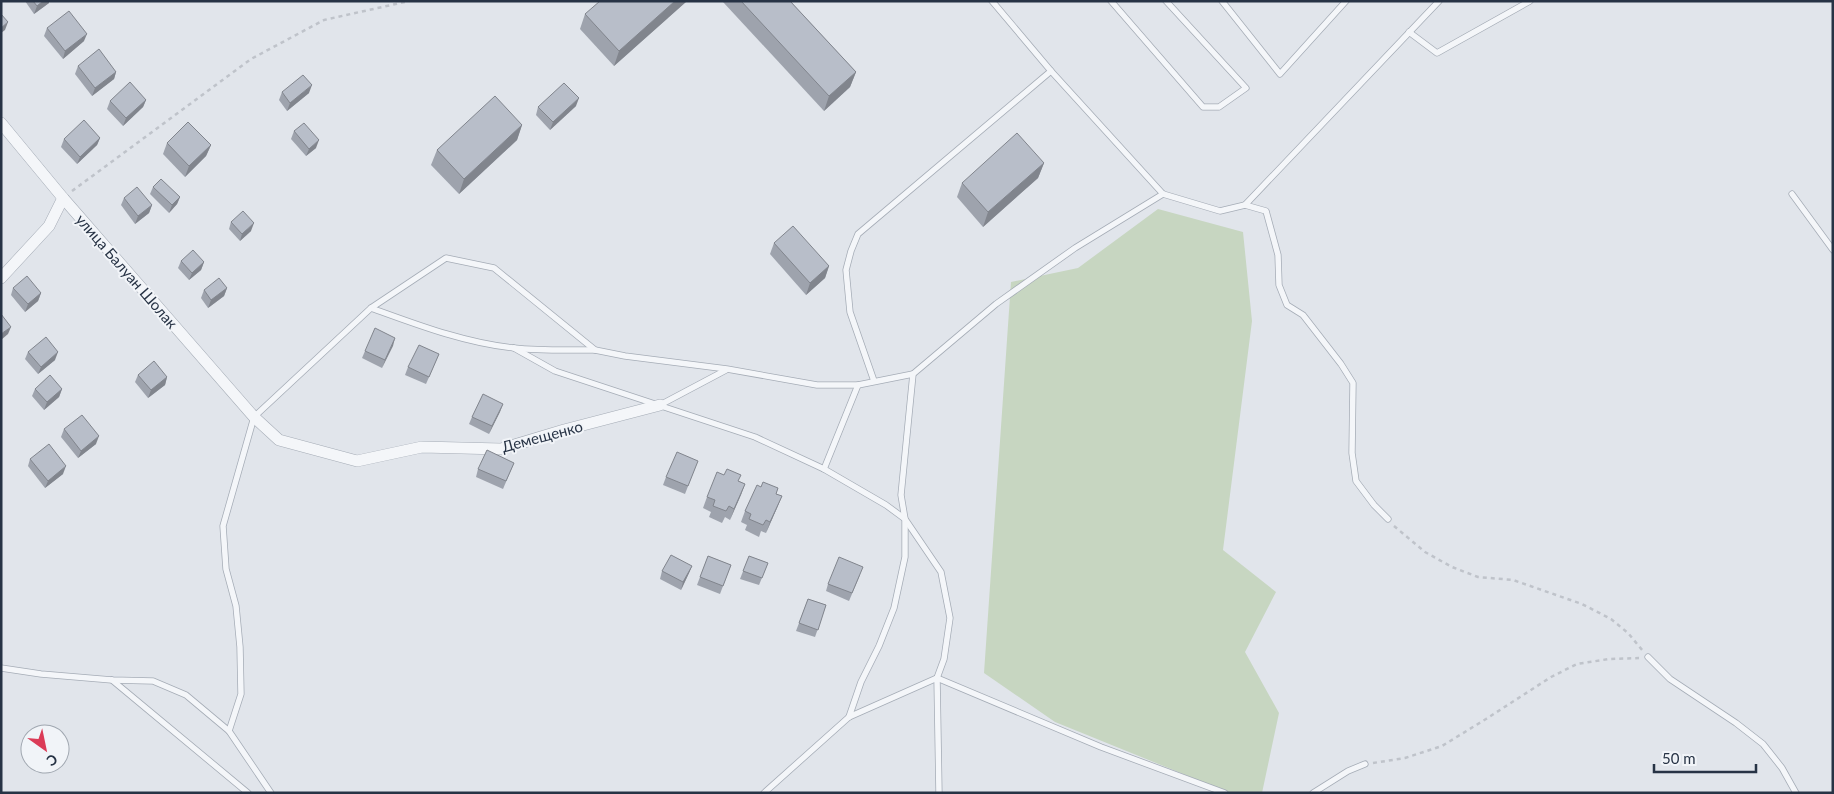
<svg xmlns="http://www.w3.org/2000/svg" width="1834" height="794" font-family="Lato,sans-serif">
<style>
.green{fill:#c7d6c1}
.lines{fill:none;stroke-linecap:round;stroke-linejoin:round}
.service-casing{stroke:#a5acb6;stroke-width:7}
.minor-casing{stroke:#a5acb6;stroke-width:12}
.path{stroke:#bfc3ca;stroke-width:2.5;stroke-dasharray:4 4;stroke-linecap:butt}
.service{stroke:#f4f6f9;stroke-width:5.5}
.minor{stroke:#f4f6f9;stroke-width:11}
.wall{fill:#9ea3ad}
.shaded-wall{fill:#81858d}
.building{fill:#b8bec9;stroke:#81858d}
.labels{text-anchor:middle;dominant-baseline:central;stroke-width:4;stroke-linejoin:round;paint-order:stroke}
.street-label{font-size:15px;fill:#273345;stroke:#f1f4f8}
</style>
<rect width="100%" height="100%" fill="#e1e5eb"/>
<polygon class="green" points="1158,209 1243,232 1252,321 1223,550 1276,592 1245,652 1279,713 1262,793 1230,793 1055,722 984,673 1011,282 1078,268"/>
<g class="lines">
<g class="service-casing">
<g id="service">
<polyline points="992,1 1051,71 1163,194 1220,211 1245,205 1266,211 1278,255 1279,285 1287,305 1303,315 1341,364 1353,383 1352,453 1356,481 1374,505 1388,519"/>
<polyline points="1111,1 1203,107 1219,107 1246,88 1166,1"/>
<polyline points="1222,1 1280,74 1346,1"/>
<polyline points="1409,32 1437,53 1530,1"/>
<polyline points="1792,194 1833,250"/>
<polyline points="1245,205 1439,1"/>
<path d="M371,308C418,325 465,343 514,348C541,351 568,350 595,350"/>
<polyline points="514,348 555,371 755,437 824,469 886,505 905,519 905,557 894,608 879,646 861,682 849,717"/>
<polyline points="874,381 850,312 846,270 851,251 858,234 1051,71"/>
<polyline points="660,405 726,370"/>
<polyline points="824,469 858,385"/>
<polyline points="1648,657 1670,679 1736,723 1763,744 1782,768 1796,793"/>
<polyline points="1,668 41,674 112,680 153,681 186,695 229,731"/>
<polyline points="112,680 248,793"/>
<polyline points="271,793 229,731 241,694 240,647 236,606 226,569 223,526 254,417 371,308 446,258 494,268 595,350 625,356 727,369 817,385 858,385 913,374"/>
<polyline points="764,793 849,717 937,678 1101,747 1225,793"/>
<polyline points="939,793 937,678 944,659 950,618 941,572 905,519 901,495 913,374 996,304 1075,248 1163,194"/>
<polyline points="1313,793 1348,771 1365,764"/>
</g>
</g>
<g class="minor-casing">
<g id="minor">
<polyline points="1,123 63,198 254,417 279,440 357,461 422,447 501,449 564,430 660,405"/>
<polyline points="1,278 49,226 63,198"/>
</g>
</g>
<g class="path">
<polyline points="72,191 251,59 324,20 409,1"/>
<polyline points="1394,526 1425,552 1452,567 1478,577 1513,580 1582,604 1611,619 1628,633 1643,651"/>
<polyline points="1373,763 1405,758 1442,746 1486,719 1551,677 1577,664 1609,659 1639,658"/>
</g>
<use href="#service" class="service"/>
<use href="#minor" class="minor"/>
</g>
<g class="wall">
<polygon points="25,1 49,1 49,3 34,14"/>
<polygon points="687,1 614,66 580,29 585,14"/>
<polygon points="723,1 790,1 856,72 850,87 824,111 723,2"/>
<polygon points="47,28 84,41 63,59 44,36"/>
<polygon points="78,66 116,72 114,79 92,96 75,74"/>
<polygon points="282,92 309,93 287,111 279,100"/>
<polygon points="146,100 143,107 123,126 107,109 110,101"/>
<polygon points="576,106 550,130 536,115 538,107"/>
<polygon points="522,125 517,140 459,194 431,165 437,150"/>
<polygon points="294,131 316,148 306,156 291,139"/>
<polygon points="100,138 97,145 77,164 61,147 64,139"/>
<polygon points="167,143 211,145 206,156 185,177 163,154"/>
<polygon points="1044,163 1038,178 983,227 957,197 962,183"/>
<polygon points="153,187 180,197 177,204 169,213 150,194"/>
<polygon points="124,198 152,205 149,213 135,224 121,205"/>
<polygon points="231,222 251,231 240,241 229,229"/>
<polygon points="774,243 829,266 825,278 806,295 770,254"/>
<polygon points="181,261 204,262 201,270 189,280 178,268"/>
<polygon points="13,288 41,293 38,301 25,312 11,295"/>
<polygon points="227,288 224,296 208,308 201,298 204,290"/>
<polygon points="395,338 382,368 362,358 365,351"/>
<polygon points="28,352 55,360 38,374 25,359"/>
<polygon points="439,354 426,384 405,375 408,367"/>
<polygon points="138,375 167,377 165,385 148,398 135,382"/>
<polygon points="35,389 62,389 59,397 44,410 32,396"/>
<polygon points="503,404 489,434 469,424 472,417"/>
<polygon points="64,429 96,444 78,458 61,437"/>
<polygon points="30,459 63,474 45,488 28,466"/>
<polygon points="514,463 503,489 476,477 478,469"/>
<polygon points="695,468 685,494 663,485 666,477"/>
<polygon points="739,481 745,484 730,520 725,517 722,523 709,517 711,512 703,508 707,497"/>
<polygon points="761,487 778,488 776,494 782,496 766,533 761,531 759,537 745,530 747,525 741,522 745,511"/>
<polygon points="708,556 731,565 720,594 697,585"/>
<polygon points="749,556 768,563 759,585 740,579"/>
<polygon points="692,566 689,573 681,590 660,579 662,571"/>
<polygon points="860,575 849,601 826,591 828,584"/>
<polygon points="808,599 826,605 815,637 796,631"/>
</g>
<g class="shaded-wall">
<polygon points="43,1 49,1 49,3 34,14 37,6"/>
<polygon points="675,1 687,1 614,66 619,51"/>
<polygon points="8,22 5,30 1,33 1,28"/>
<polygon points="87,34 84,41 63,59 65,51"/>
<polygon points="116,72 114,79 92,96 95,88"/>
<polygon points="856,72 850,87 824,111 829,96"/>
<polygon points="312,85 309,93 287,111 290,103"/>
<polygon points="579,98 576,106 550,130 553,122"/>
<polygon points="146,100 143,107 123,126 126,118"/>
<polygon points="522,125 517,140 459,194 464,179"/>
<polygon points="100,138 97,145 77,164 80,157"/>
<polygon points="319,140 316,148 306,156 309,149"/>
<polygon points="211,145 206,156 185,177 189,166"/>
<polygon points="1044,163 1038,178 983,227 988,212"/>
<polygon points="180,197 177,204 169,213 172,205"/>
<polygon points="152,205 149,213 135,224 138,216"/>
<polygon points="254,223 251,231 240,241 242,234"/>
<polygon points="204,262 201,270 189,280 192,273"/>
<polygon points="829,266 825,278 806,295 810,283"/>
<polygon points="227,288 224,296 208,308 211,300"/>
<polygon points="41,293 38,301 25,312 28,304"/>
<polygon points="11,327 8,334 1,340 1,334"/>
<polygon points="395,338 393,346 382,368 385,360"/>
<polygon points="58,352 55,360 38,374 41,367"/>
<polygon points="167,377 165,385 148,398 151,390"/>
<polygon points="62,389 59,397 44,410 47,402"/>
<polygon points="503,404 500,412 489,434 492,426"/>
<polygon points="99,436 96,444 78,458 81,451"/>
<polygon points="66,466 63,474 45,488 48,481"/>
<polygon points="745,484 741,495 730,520 734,509"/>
<polygon points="782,496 777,508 766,533 770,522"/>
<polygon points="692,566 689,573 681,590 683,582"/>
</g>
<g class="building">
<polygon points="33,1 43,1 37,6"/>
<polygon points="600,1 675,1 619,51 585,14"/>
<polygon points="741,1 790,1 856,72 829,96"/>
<polygon points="69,11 87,34 65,51 47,28"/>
<polygon points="1,14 8,22 1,28"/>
<polygon points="99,49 116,72 95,88 78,66"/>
<polygon points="303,75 312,85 290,103 282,92"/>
<polygon points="130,82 146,100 126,118 110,101"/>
<polygon points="564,83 579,98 553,122 538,107"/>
<polygon points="495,96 522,125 464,179 437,150"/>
<polygon points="84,120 100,138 80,157 64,139"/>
<polygon points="188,122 211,145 189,166 167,143"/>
<polygon points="304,123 319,140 309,149 294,131"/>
<polygon points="1017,133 1044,163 988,212 962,183"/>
<polygon points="161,179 180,197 172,205 153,187"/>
<polygon points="137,187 152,205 138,216 124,198"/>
<polygon points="243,211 254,223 242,234 231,222"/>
<polygon points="793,226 829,266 810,283 774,243"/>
<polygon points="193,250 204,262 192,273 181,261"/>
<polygon points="27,276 41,293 28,304 13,288"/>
<polygon points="219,278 227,288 211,300 204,290"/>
<polygon points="1,314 11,327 1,334"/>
<polygon points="375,328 395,338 385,360 365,351"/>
<polygon points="46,337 58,352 41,367 28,352"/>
<polygon points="419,345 439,354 429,377 408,367"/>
<polygon points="154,361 167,377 151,390 138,375"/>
<polygon points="50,375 62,389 47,402 35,389"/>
<polygon points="483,394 503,404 492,426 472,417"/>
<polygon points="82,415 99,436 81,451 64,429"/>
<polygon points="49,444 66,466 48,481 30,459"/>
<polygon points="487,450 514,463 506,481 478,469"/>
<polygon points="677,452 698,461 688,486 666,477"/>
<polygon points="727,469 741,475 738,481 745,484 734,509 729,506 726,511 713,506 715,500 707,497 717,472 724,475"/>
<polygon points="763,482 778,488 776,494 782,496 770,522 766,520 763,525 749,519 751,514 745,511 757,485 761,487"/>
<polygon points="671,555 692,566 683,582 662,571"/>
<polygon points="708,556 731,565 723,586 700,577"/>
<polygon points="749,556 768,563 762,578 743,571"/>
<polygon points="839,557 863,567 852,593 828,584"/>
<polygon points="808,599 826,605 818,630 799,623"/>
</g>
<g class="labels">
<g class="street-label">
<text transform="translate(127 271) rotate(49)">улица Балуан Шолак</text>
<text transform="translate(542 436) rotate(-15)">Демещенко</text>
</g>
</g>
<rect width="1834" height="794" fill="none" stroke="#273345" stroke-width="5"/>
<g transform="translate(45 749) rotate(147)"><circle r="24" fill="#f1f4f8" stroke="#a0a7b0"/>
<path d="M0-4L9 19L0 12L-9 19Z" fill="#db3b57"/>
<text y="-8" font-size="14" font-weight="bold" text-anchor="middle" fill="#273345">С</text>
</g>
<path d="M1654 764v8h102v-8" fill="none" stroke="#273345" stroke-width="2.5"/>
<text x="1662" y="764" font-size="15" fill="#273345" stroke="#f1f4f8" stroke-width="4" paint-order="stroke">50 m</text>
</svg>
